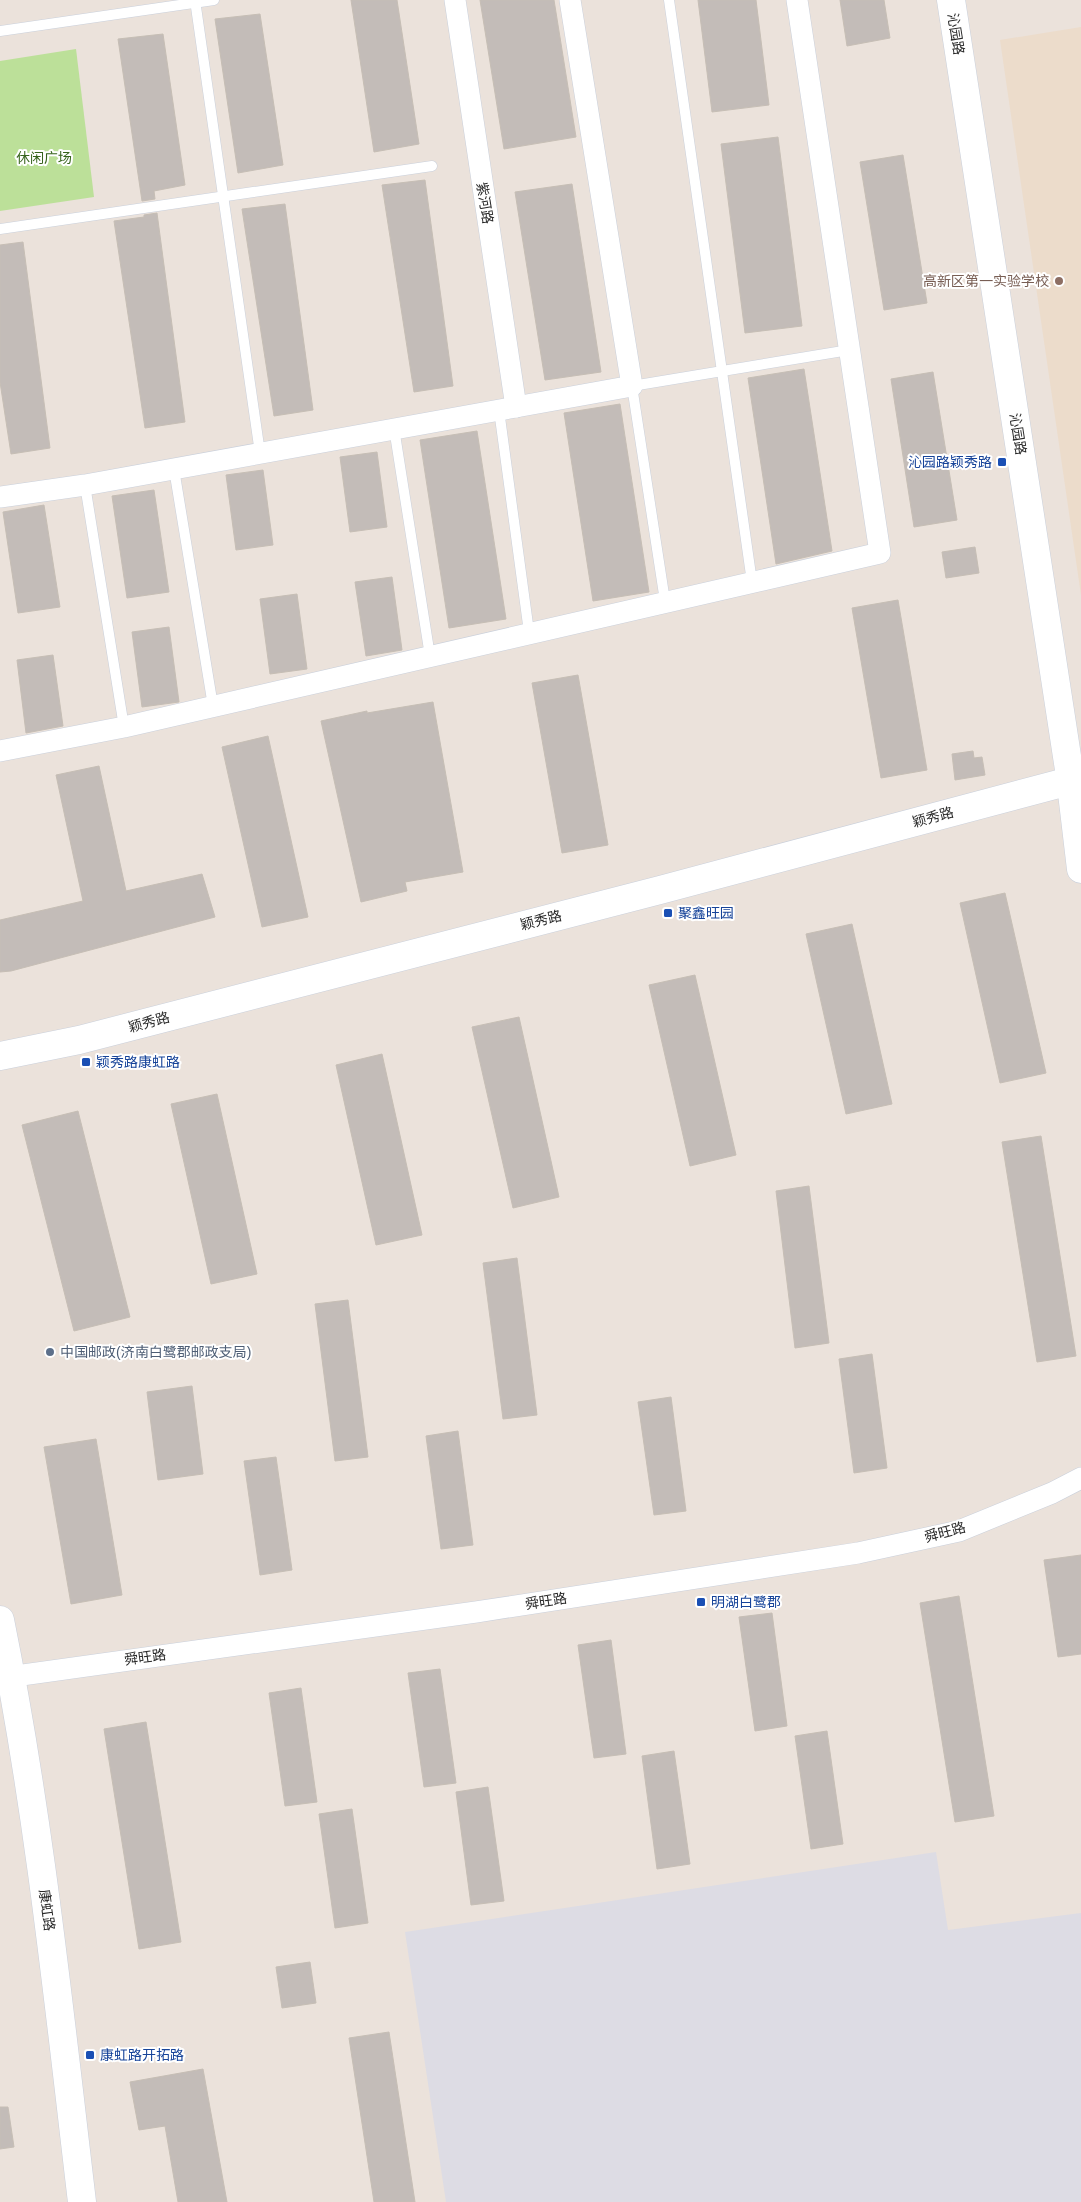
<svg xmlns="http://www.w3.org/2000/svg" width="1081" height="2202" font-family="Arial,'Noto Sans SC',sans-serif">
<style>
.industrial{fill:#dddce4}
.education{fill:#ecdccb}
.green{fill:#bce099}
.building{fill:#c3bcb8;stroke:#c6beb5}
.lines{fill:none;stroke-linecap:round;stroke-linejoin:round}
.lane-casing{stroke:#cad0db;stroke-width:11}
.street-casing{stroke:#cad0db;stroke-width:22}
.secondary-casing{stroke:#cad0db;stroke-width:29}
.lane{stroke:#fff;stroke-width:10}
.street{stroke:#fff;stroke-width:21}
.secondary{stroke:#fff;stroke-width:28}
.education-dot{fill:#8d6e63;stroke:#fff;stroke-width:2}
.transit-dot{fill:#1a4fb4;stroke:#fff;stroke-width:2}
.service-dot{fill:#5c6f8a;stroke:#fff;stroke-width:2}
.labels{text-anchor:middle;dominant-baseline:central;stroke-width:4;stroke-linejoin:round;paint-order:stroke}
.street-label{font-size:14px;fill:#292929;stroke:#fff}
.park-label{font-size:14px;fill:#36631c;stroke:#fff}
.education-label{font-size:14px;fill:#785e54;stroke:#fff;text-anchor:end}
.transit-label{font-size:14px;fill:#164399;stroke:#fff;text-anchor:start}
.service-label{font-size:14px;fill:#4e5e75;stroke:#fff;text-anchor:start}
</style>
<rect width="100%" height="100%" fill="#ebe2db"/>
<polygon class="industrial" points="936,1852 948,1930 1081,1913 1081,2202 446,2202 405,1932"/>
<polygon class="education" points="1081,27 1081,595 1000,40"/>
<polygon class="green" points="76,49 94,197 0,211 0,61"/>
<g class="building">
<polygon points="351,0 397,0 419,144 374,152"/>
<polygon points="480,0 554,0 576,137 504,149"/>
<polygon points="698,0 756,0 769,105 712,112"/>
<polygon points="840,0 884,0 890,38 847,46"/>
<polygon points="260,14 283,165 238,173 215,19"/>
<polygon points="163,34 185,185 154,191 155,199 142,201 118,39"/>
<polygon points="778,137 802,326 745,333 721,144"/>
<polygon points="903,155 927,303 884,310 860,162"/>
<polygon points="425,180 453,386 414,392 382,185"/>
<polygon points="572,184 601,372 545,380 515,192"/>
<polygon points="285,204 313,410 274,416 242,209"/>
<polygon points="157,213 185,422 145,428 114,221 144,217 144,215"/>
<polygon points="23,242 50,448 11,454 0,382 0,245"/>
<polygon points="804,369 832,551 776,564 748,378"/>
<polygon points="933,372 957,520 914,527 891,379"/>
<polygon points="620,404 649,592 593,601 564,413"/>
<polygon points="477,431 506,619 449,628 420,440"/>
<polygon points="377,452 387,527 350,532 340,457"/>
<polygon points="263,470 273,545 236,550 226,475"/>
<polygon points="154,490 169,592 127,598 112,496"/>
<polygon points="44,505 60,607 18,613 3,512"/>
<polygon points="975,547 979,573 946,578 942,552"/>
<polygon points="392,577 402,650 366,656 355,582"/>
<polygon points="297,594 307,669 270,674 260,599"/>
<polygon points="898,600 927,770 881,778 852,608"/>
<polygon points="169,627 179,702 142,707 132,632"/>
<polygon points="53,655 63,726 26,733 17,660"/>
<polygon points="578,675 608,845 562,853 532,683"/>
<polygon points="433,702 463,872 405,882 407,891 361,902 321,721 367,711 367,713"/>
<polygon points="268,736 308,917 262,927 222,747"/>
<polygon points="973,751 974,758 982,757 985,775 955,780 952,754"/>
<polygon points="99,766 126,891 202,874 215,917 11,971 0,972 0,920 83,901 56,775"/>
<polygon points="1005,893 1046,1073 1000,1083 960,903"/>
<polygon points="852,924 892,1104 846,1114 806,934"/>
<polygon points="695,975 736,1155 690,1166 649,985"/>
<polygon points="519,1017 559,1197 513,1208 472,1027"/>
<polygon points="382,1054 422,1235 376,1245 336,1065"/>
<polygon points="217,1094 257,1274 211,1284 171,1104"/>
<polygon points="78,1111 130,1317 74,1331 22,1125"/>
<polygon points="1041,1136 1076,1356 1037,1362 1002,1142"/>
<polygon points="809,1186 829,1343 795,1348 776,1191"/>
<polygon points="517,1258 537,1415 503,1419 483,1263"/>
<polygon points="348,1300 368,1457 335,1461 315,1304"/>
<polygon points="872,1354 887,1468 854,1473 839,1359"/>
<polygon points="192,1386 203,1474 158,1480 147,1392"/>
<polygon points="671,1397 686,1511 654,1515 638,1402"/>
<polygon points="458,1431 473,1545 441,1549 426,1436"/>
<polygon points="96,1439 122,1595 71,1604 44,1447"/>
<polygon points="276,1457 292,1570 260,1575 244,1461"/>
<polygon points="1081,1555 1081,1654 1058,1657 1044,1560"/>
<polygon points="959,1596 994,1816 955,1822 920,1603"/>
<polygon points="772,1613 787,1726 755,1731 739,1617"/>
<polygon points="611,1640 626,1754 594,1758 578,1645"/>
<polygon points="440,1669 456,1783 424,1787 408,1673"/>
<polygon points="301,1688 317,1802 285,1806 269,1693"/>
<polygon points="146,1722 181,1942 139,1949 104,1729"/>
<polygon points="827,1731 843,1844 811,1849 795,1736"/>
<polygon points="674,1751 690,1864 657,1869 642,1756"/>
<polygon points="488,1787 504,1901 471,1905 456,1792"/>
<polygon points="352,1809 368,1923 335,1928 319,1814"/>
<polygon points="310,1962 316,2003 282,2008 276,1967"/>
<polygon points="389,2032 415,2202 374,2202 349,2038"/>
<polygon points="203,2069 227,2202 178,2202 165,2126 139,2130 130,2082"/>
<polygon points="0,2107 8,2107 14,2147 0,2149"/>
</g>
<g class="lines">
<g class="lane-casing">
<g id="lane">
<polyline points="195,0 260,453"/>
<polyline points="669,0 752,582"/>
<polyline points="0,31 214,0"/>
<polyline points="0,229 432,166"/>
<polyline points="499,410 529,632"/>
<polyline points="394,428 430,656"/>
<polyline points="174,469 213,706"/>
<polyline points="85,485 124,727"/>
<polyline points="665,601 632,386 849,350"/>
</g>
</g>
<g class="street-casing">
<g id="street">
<polyline points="455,0 516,407"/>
<polyline points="0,497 85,485 632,386 570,0"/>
<polyline points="0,751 124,727 880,553 797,0"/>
<polyline points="0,1678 476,1612 858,1553 959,1531 1052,1493 1081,1478"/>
</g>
</g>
<g class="secondary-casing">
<g id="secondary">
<polyline points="951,0 1070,776 1081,869"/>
<polyline points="0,1056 79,1040 660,890 1081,778"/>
<path d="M0,1620C39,1812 59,2008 82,2202"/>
</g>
</g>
<use href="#lane" class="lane"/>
<use href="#street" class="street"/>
<use href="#secondary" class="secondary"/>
</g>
<circle class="education-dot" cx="1059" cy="281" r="5"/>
<g class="transit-dot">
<rect x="997" y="457" width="10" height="10" rx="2.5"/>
<rect x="663" y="908" width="10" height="10" rx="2.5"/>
<rect x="81" y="1057" width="10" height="10" rx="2.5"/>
<rect x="696" y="1597" width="10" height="10" rx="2.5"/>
<rect x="85" y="2050" width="10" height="10" rx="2.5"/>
</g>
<circle class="service-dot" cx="50" cy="1352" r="5"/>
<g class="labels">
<g class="street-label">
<text transform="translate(956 34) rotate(81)">沁园路</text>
<text transform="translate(485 203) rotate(81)">紫河路</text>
<text transform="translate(1018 434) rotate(81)">沁园路</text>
<text transform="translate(933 817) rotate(-15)">颖秀路</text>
<text transform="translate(541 920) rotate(-14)">颖秀路</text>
<text transform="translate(149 1022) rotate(-15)">颖秀路</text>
<text transform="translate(945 1532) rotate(-15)">舜旺路</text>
<text transform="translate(546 1601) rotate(-9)">舜旺路</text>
<text transform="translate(145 1657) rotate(-8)">舜旺路</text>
<text transform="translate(47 1910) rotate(82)">康虹路</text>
</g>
<g class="park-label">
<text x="44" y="158">休闲广场</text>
</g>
<g class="education-label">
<text x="1049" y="281">高新区第一实验学校</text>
</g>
<g class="transit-label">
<text x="992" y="462" text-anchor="end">沁园路颖秀路</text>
<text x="678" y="913">聚鑫旺园</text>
<text x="96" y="1062">颖秀路康虹路</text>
<text x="711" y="1602">明湖白鹭郡</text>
<text x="100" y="2055">康虹路开拓路</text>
</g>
<g class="service-label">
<text x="60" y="1352">中国邮政(济南白鹭郡邮政支局)</text>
</g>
</g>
</svg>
